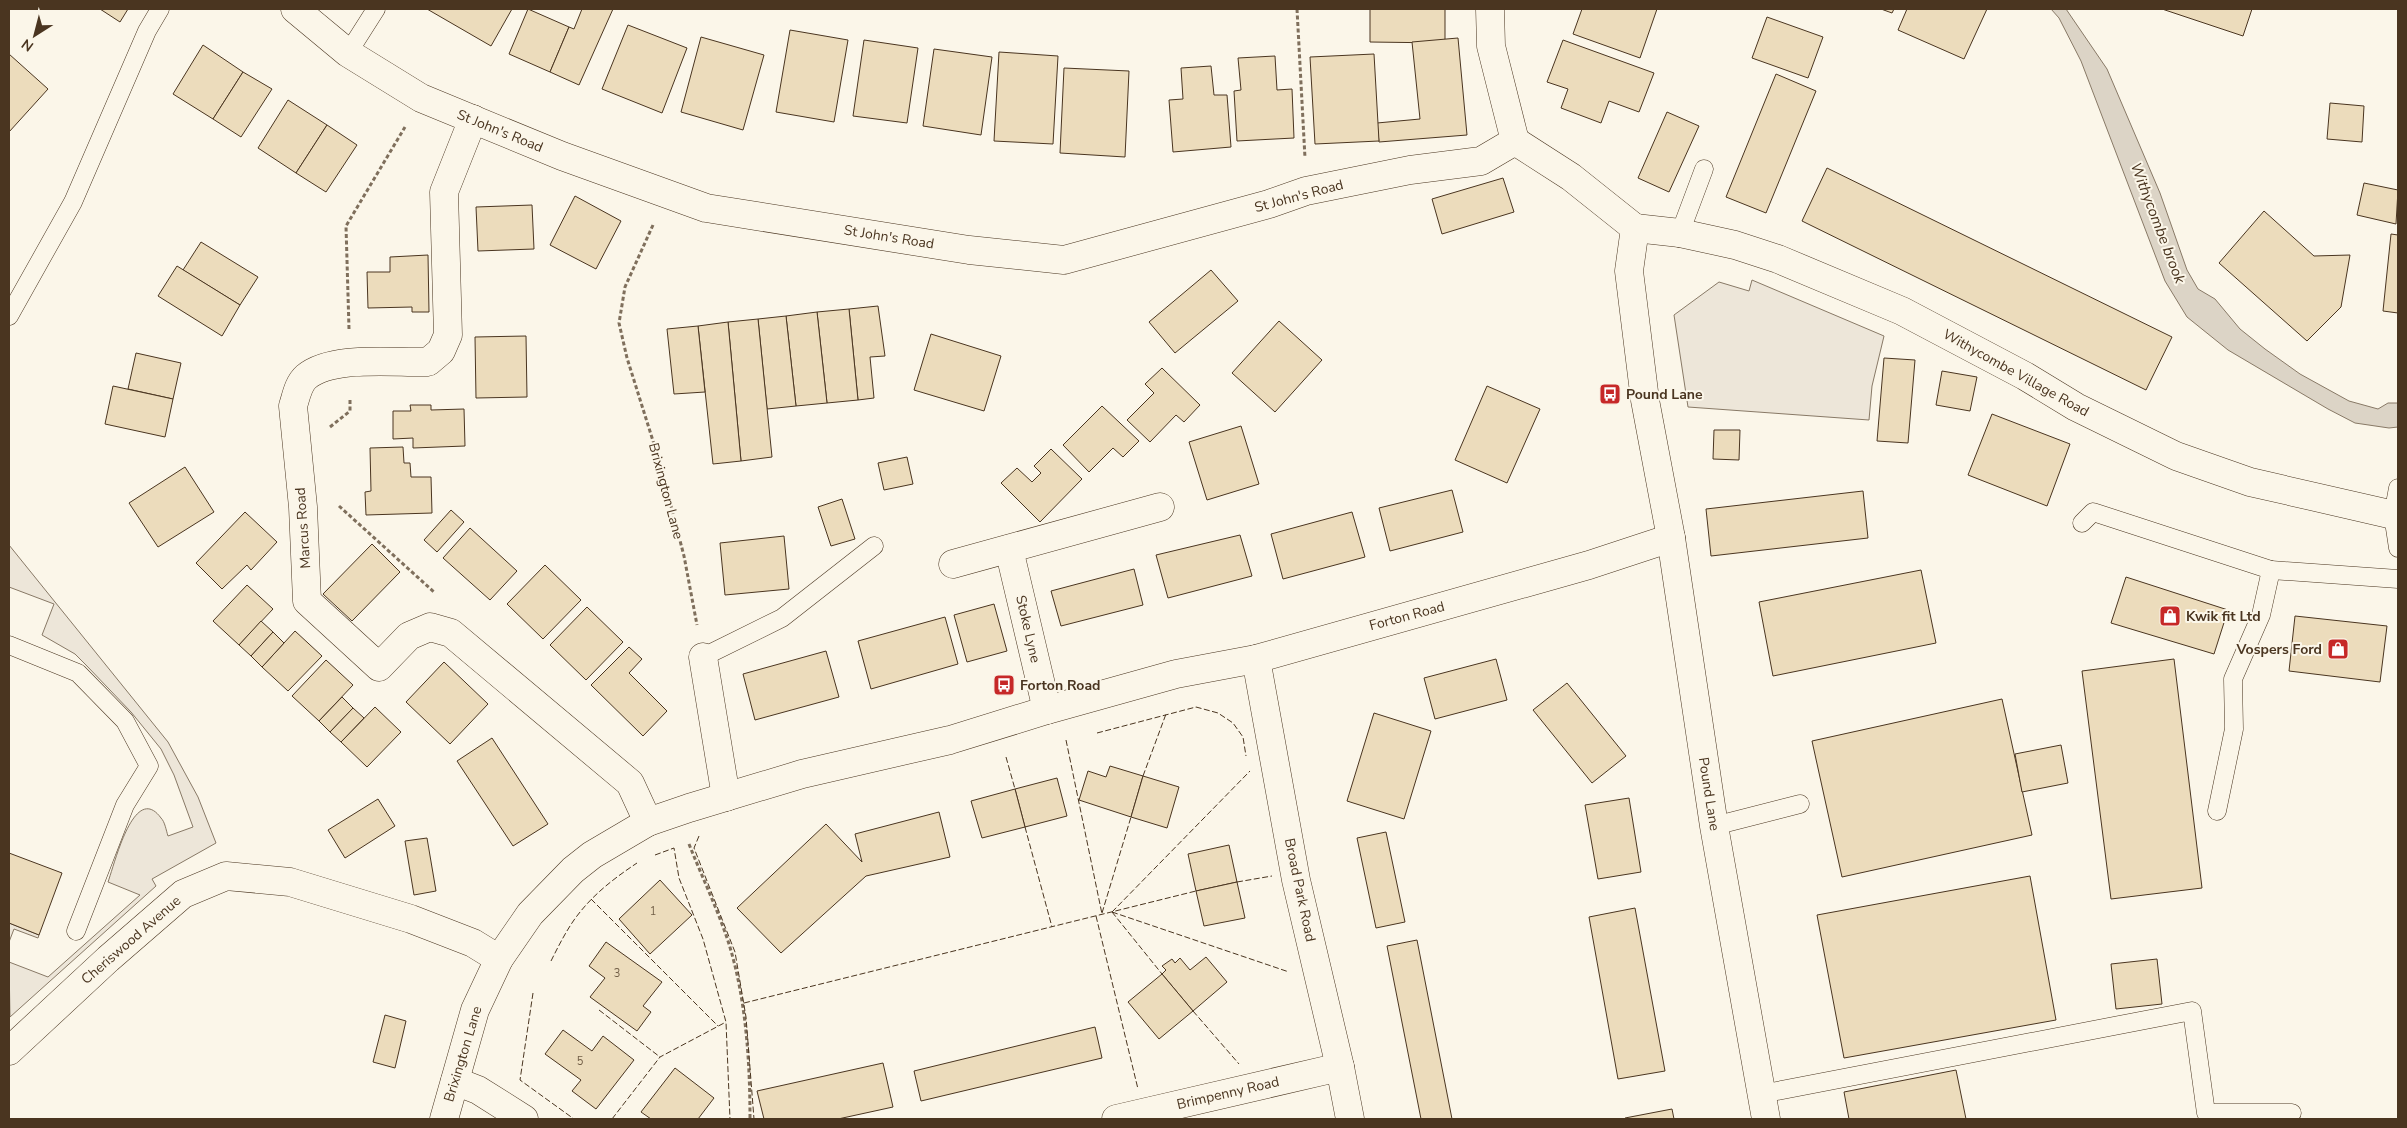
<svg xmlns="http://www.w3.org/2000/svg" width="2407" height="1128" font-family="'Nunito Sans',sans-serif">
<style>
.green{fill:#ede6d9;stroke:#887966}
.water{fill:#dcd4c6;stroke:#887966}
.building{fill:#ecdcbc;stroke:#4a3520}
.lines{fill:none;stroke-linecap:round;stroke-linejoin:round}
.service-casing{stroke:#4a3520;stroke-width:19}
.minor-casing{stroke:#4a3520;stroke-width:29}
.tertiary-casing{stroke:#4a3520;stroke-width:29}
.path{stroke:#7f6f5c;stroke-width:3;stroke-dasharray:4 2.5;stroke-linecap:butt}
.service{stroke:#fbf6e9;stroke-width:18}
.minor{stroke:#fbf6e9;stroke-width:28}
.tertiary{stroke:#fbf6e9;stroke-width:28}
.fence{stroke:#4a3520;stroke-width:1;stroke-dasharray:6 2.5;stroke-linecap:butt}
.labels{text-anchor:middle;dominant-baseline:central;stroke-width:4;stroke-linejoin:round;paint-order:stroke}
.number-label{font-size:11px;fill:#725f47}
.street-label{font-size:14px;fill:#4a3520;stroke:#fbf6e9}
.poi-label{font-size:14px;font-weight:bold;fill:#4a3520;stroke:#fbf6e9;text-anchor:start}
.water-label{font-size:15px;font-style:italic;fill:#4a3520;stroke:#fbf6e9}
</style>
<rect width="100%" height="100%" fill="#fbf6e9"/>
<g class="green">
<polygon points="1752,280 1884,336 1872,386 1869,420 1688,407 1674,315 1719,282 1749,291"/>
<path d="M9,545L168,742L198,797L216,843L152,879L156,886L10,1017L9,962L48,977L140,895L108,882C114,866 134,781 161,818C165,822 166,830 168,836L193,827L174,775L161,749L131,712L86,665L75,654L42,635L54,604L9,587Z"/>
<polygon points="9,923 39,935 38,938 14,929 9,942"/>
</g>
<polygon class="water" points="2051,9 2066,9 2107,69 2160,193 2187,270 2198,289 2215,299 2240,329 2265,349 2300,374 2349,401 2378,409 2388,403 2398,403 2398,427 2389,428 2355,423 2328,409 2228,350 2187,317 2165,281 2081,61 2059,18"/>
<g class="building">
<polygon points="100,9 128,9 120,22"/>
<polygon points="427,9 512,9 491,46"/>
<polygon points="528,9 569,27 550,72 509,54"/>
<polygon points="582,9 613,9 579,85 550,72 569,27 574,29"/>
<polygon points="1370,9 1445,9 1445,43 1370,42"/>
<polygon points="1582,9 1657,9 1640,58 1573,34"/>
<polygon points="1881,9 1894,9 1892,13"/>
<polygon points="1907,9 1987,9 1964,59 1898,30"/>
<polygon points="2162,9 2252,9 2243,36"/>
<polygon points="1767,17 1823,37 1808,78 1752,58"/>
<polygon points="628,25 687,48 662,113 602,89"/>
<polygon points="790,30 848,40 834,122 776,112"/>
<polygon points="701,37 764,55 743,130 681,112"/>
<polygon points="1458,38 1467,135 1379,142 1377,123 1420,119 1412,42"/>
<polygon points="864,40 918,48 907,123 853,116"/>
<polygon points="1563,40 1654,73 1639,112 1609,101 1601,123 1561,108 1568,89 1547,82"/>
<polygon points="203,45 243,72 213,119 173,94"/>
<polygon points="934,49 992,57 981,135 923,126"/>
<polygon points="999,52 1058,56 1053,144 994,141"/>
<polygon points="9,54 48,89 9,132"/>
<polygon points="1374,54 1379,141 1315,144 1310,57"/>
<polygon points="1275,56 1277,90 1292,89 1294,138 1237,141 1234,91 1241,90 1238,58"/>
<polygon points="1211,66 1214,95 1227,95 1231,147 1173,152 1169,100 1183,99 1181,68"/>
<polygon points="1064,68 1129,71 1125,157 1060,153"/>
<polygon points="243,72 272,89 241,137 213,119"/>
<polygon points="1776,74 1816,91 1766,213 1726,197"/>
<polygon points="288,100 327,125 296,173 258,148"/>
<polygon points="2330,103 2364,106 2362,142 2327,139"/>
<polygon points="1667,112 1699,126 1669,192 1638,178"/>
<polygon points="327,125 357,145 326,192 296,173"/>
<polygon points="1827,168 2172,337 2146,390 1802,221"/>
<polygon points="1503,178 1514,212 1442,234 1432,199"/>
<polygon points="2364,183 2398,190 2396,224 2357,215"/>
<polygon points="575,196 621,221 596,269 550,245"/>
<polygon points="532,205 534,249 478,251 476,207"/>
<polygon points="2264,211 2314,256 2350,255 2341,307 2307,341 2219,263"/>
<polygon points="2391,234 2398,235 2398,313 2383,311"/>
<polygon points="201,242 258,277 240,305 183,270"/>
<polygon points="428,255 429,312 412,312 412,307 368,308 367,272 390,272 390,257"/>
<polygon points="177,266 240,305 222,336 158,296"/>
<polygon points="1211,270 1238,301 1175,353 1149,322"/>
<polygon points="878,306 885,356 870,357 874,398 858,400 849,309"/>
<polygon points="849,309 858,400 827,403 817,312"/>
<polygon points="817,312 827,403 796,406 786,316"/>
<polygon points="786,316 796,406 767,409 758,319"/>
<polygon points="758,319 772,457 741,461 728,322"/>
<polygon points="1279,321 1322,360 1275,412 1232,373"/>
<polygon points="728,322 741,461 713,464 698,326"/>
<polygon points="698,326 705,392 674,394 667,329"/>
<polygon points="931,334 1001,356 984,411 914,390"/>
<polygon points="526,336 527,397 476,398 475,337"/>
<polygon points="136,353 181,363 173,399 128,389"/>
<polygon points="1884,358 1915,360 1908,443 1877,441"/>
<polygon points="1162,368 1200,405 1184,422 1176,415 1150,442 1127,420 1154,393 1145,384"/>
<polygon points="1942,371 1977,377 1970,411 1936,405"/>
<polygon points="113,386 173,399 165,437 105,424"/>
<polygon points="1487,386 1540,409 1507,483 1455,460"/>
<polygon points="410,405 431,405 431,410 464,409 465,446 413,448 413,438 393,439 393,411 411,411"/>
<polygon points="1102,406 1139,441 1123,457 1113,448 1089,472 1063,445"/>
<polygon points="1992,414 2070,444 2047,506 1968,475"/>
<polygon points="1241,426 1259,484 1207,500 1189,442"/>
<polygon points="1714,430 1740,430 1739,460 1713,459"/>
<polygon points="403,447 404,463 410,463 411,477 431,477 432,513 366,515 365,492 371,491 370,448"/>
<polygon points="1051,449 1082,479 1040,522 1001,483 1017,468 1032,482 1041,473 1034,466"/>
<polygon points="907,457 913,484 884,490 878,463"/>
<polygon points="185,467 214,512 158,547 129,503"/>
<polygon points="1452,490 1463,532 1390,551 1379,508"/>
<polygon points="1863,491 1868,538 1711,556 1706,509"/>
<polygon points="842,499 855,539 831,546 818,507"/>
<polygon points="451,510 464,522 437,552 424,540"/>
<polygon points="245,512 277,542 251,570 247,565 222,589 196,563"/>
<polygon points="1352,512 1365,557 1283,579 1271,534"/>
<polygon points="470,528 517,571 490,600 443,558"/>
<polygon points="1240,535 1252,576 1168,598 1156,555"/>
<polygon points="784,536 789,589 725,595 720,543"/>
<polygon points="372,544 400,572 352,621 323,594"/>
<polygon points="545,565 581,600 543,639 507,604"/>
<polygon points="1134,569 1143,605 1061,626 1051,591"/>
<polygon points="1921,570 1936,643 1773,676 1759,602"/>
<polygon points="2126,577 2228,610 2214,654 2111,623"/>
<polygon points="247,585 273,609 239,645 213,621"/>
<polygon points="994,604 1007,651 967,662 954,615"/>
<polygon points="587,607 623,642 586,680 550,645"/>
<polygon points="2295,616 2387,626 2380,682 2289,671"/>
<polygon points="945,617 958,664 871,689 858,641"/>
<polygon points="261,621 273,632 251,656 239,645"/>
<polygon points="295,631 322,656 288,691 262,667"/>
<polygon points="273,632 284,643 262,667 251,656"/>
<polygon points="629,647 642,659 629,673 667,711 643,736 591,685"/>
<polygon points="826,651 839,697 755,720 743,674"/>
<polygon points="1496,659 1507,700 1435,719 1424,678"/>
<polygon points="2174,659 2202,888 2111,899 2082,671"/>
<polygon points="326,660 353,685 319,721 292,696"/>
<polygon points="444,662 488,704 450,744 406,702"/>
<polygon points="1567,683 1626,756 1592,783 1533,710"/>
<polygon points="342,697 353,708 330,732 319,721"/>
<polygon points="2002,699 2032,835 1842,877 1812,741"/>
<polygon points="375,707 401,732 367,767 341,742"/>
<polygon points="353,708 364,718 341,742 330,732"/>
<polygon points="1374,713 1431,731 1404,819 1347,801"/>
<polygon points="492,738 548,824 513,846 457,761"/>
<polygon points="2061,745 2068,783 2022,792 2015,754"/>
<polygon points="1110,766 1143,776 1131,817 1079,800 1088,771 1106,777"/>
<polygon points="1143,776 1179,787 1167,828 1131,817"/>
<polygon points="1057,778 1067,816 1025,827 1015,789"/>
<polygon points="1015,789 1025,827 982,838 971,801"/>
<polygon points="1629,798 1641,872 1598,879 1585,805"/>
<polygon points="378,799 395,826 345,858 328,830"/>
<polygon points="939,812 950,857 866,876 781,953 737,908 826,824 862,862 855,834"/>
<polygon points="1386,832 1405,922 1376,928 1357,838"/>
<polygon points="427,838 436,891 414,895 405,841"/>
<polygon points="1229,845 1237,882 1196,891 1188,854"/>
<polygon points="9,853 62,873 39,935 9,923"/>
<polygon points="2030,876 2056,1020 1844,1058 1817,915"/>
<polygon points="660,880 692,915 650,954 619,919"/>
<polygon points="1237,882 1245,918 1204,926 1196,891"/>
<polygon points="1635,908 1665,1071 1618,1079 1589,917"/>
<polygon points="1417,940 1452,1119 1421,1119 1387,946"/>
<polygon points="606,942 662,982 643,1006 651,1012 637,1031 590,997 605,978 589,966"/>
<polygon points="1206,957 1227,982 1193,1011 1162,974 1166,970 1162,966 1172,959 1175,963 1180,958 1190,970"/>
<polygon points="2157,959 2162,1004 2116,1009 2111,964"/>
<polygon points="1162,974 1193,1011 1159,1039 1128,1002"/>
<polygon points="385,1015 406,1021 395,1068 373,1062"/>
<polygon points="1095,1027 1102,1058 921,1101 914,1071"/>
<polygon points="563,1030 592,1051 603,1036 634,1060 596,1109 572,1091 581,1080 545,1054"/>
<polygon points="883,1063 893,1107 838,1119 764,1119 757,1091"/>
<polygon points="675,1068 714,1098 698,1119 651,1119 641,1112"/>
<polygon points="1956,1070 1966,1119 1849,1119 1844,1092"/>
<polygon points="1672,1109 1674,1119 1625,1119 1625,1118"/>
</g>
<g class="lines">
<g class="service-casing">
<g id="service">
<polyline points="348,53 376,9"/>
<polyline points="1680,233 1704,169"/>
<polyline points="9,316 73,202 147,31 160,9"/>
<polyline points="2398,488 2393,515 2398,548"/>
<polyline points="2082,523 2093,512 2271,570 2261,615 2233,679 2234,729 2217,811"/>
<polyline points="2271,570 2398,579"/>
<polyline points="9,645 78,673 125,721 149,766 125,805 76,931"/>
<polyline points="703,657 782,618 874,546"/>
<polyline points="1714,826 1800,804"/>
<polyline points="1761,1094 2192,1011 2206,1113 2292,1113"/>
</g>
</g>
<g class="minor-casing">
<g id="minor">
<path d="M473,119L444,192L448,335L441,351L428,362C394,363 332,355 306,377C298,384 296,397 293,406L303,507L307,601L379,667L409,636L430,627L451,633L630,783L648,822"/>
<polyline points="1635,228 1680,233"/>
<polyline points="1009,549 1047,710"/>
<polyline points="953,564 1160,507"/>
<polyline points="703,657 726,797"/>
<polyline points="1256,659 1296,880 1340,1067 1350,1119"/>
<polyline points="9,1051 108,959 183,894 226,876 290,882 411,919 473,943 499,959"/>
<polyline points="455,1081 478,1090 524,1119"/>
<polyline points="1116,1119 1340,1067"/>
</g>
</g>
<g class="tertiary-casing">
<g id="tertiary">
<polyline points="295,9 348,53 421,98 562,156 706,208 969,250 1064,260 1269,204 1306,191 1410,170 1481,161 1515,141"/>
<polyline points="1490,9 1491,46 1515,141"/>
<polyline points="1515,141 1571,177 1635,228 1629,271 1645,400 1671,538 1714,826 1766,1119"/>
<polyline points="1680,233 1735,245 1778,259 1902,311 2025,376 2076,407 2176,456 2250,482 2398,516"/>
<polyline points="444,1119 475,1010 499,959 530,914 573,870 592,855 648,822 689,808 802,774 950,740 1047,710 1176,674 1256,659 1589,565 1671,538"/>
</g>
</g>
<g class="path">
<polyline points="1297,9 1305,158"/>
<polyline points="653,225 625,287 619,323 627,358 659,460 684,556 697,625"/>
<polyline points="349,329 346,226 405,127"/>
<polyline points="330,427 350,411 350,398"/>
<polyline points="339,506 434,592"/>
<path d="M689,844C702,877 718,910 729,944C746,999 750,1062 750,1119"/>
</g>
<use href="#service" class="service"/>
<use href="#minor" class="minor"/>
<use href="#tertiary" class="tertiary"/>
<g class="fence">
<polyline points="1097,733 1196,707 1218,713 1233,723 1243,737 1246,756"/>
<polyline points="1066,740 1102,914"/>
<polyline points="1006,757 1015,789"/>
<polyline points="1143,776 1166,714"/>
<polyline points="1025,827 1052,927"/>
<polyline points="699,836 694,848 735,952 746,1017 754,1119"/>
<polyline points="655,855 674,848 679,878 703,939 726,1022 730,1119"/>
<polyline points="1237,882 1272,876"/>
<polyline points="591,899 718,1026"/>
<polyline points="1112,912 1250,771"/>
<polyline points="1112,912 1289,972"/>
<polyline points="1112,912 1162,974"/>
<polyline points="1102,913 1131,817"/>
<polyline points="1096,916 1138,1089"/>
<path d="M551,961C558,947 565,933 574,920C591,896 613,879 637,863"/>
<polyline points="533,993 520,1080 574,1119"/>
<polyline points="744,1003 1196,891"/>
<polyline points="599,1010 660,1057"/>
<polyline points="1193,1011 1239,1064"/>
<polyline points="612,1119 660,1057 726,1022"/>
</g>
</g>
<defs>
<g id="bus-square" transform="scale(1.125)"><rect x="-9" y="-9" width="18" height="18" rx="4" fill="#c62828" stroke="#fbf6e9"/><path d="M-5-6H5V4H4V6H2V4H-2V6H-4V4H-5ZM-3.5-4V0h7V-4ZM-3.5 1.2v1.5H-2V1.2ZM2 1.2v1.5H3.5V1.2Z" fill="#fff"/></g>
<g id="shop-square" transform="scale(1.125)"><rect x="-9" y="-9" width="18" height="18" rx="4" fill="#c62828" stroke="#fbf6e9"/><path d="M-5-2.5h2.3a2.7 3.5 0 0 1 5.4 0H5L5.5 6h-11ZM-1.5-2.5h3a1.5 2.3 0 0 0-3 0Z" fill="#fff"/></g>
</defs>
<g fill-rule="evenodd">
<use href="#bus-square" x="1610" y="394"/>
<use href="#shop-square" x="2170" y="616"/>
<use href="#shop-square" x="2338" y="649"/>
<use href="#bus-square" x="1004" y="685"/>
</g>
<g class="labels">
<g class="number-label">
<text x="653" y="911">1</text>
<text x="617" y="973">3</text>
<text x="580" y="1061">5</text>
</g>
<g class="street-label">
<text transform="translate(500 131) rotate(22)">St John's Road</text>
<text transform="translate(1299 196) rotate(-15)">St John's Road</text>
<text transform="translate(889 237) rotate(9)">St John's Road</text>
<text transform="translate(2016 373) rotate(29)">Withycombe Village Road</text>
<text transform="translate(666 491) rotate(75)">Brixington Lane</text>
<text transform="translate(303 528) rotate(-94)">Marcus Road</text>
<text transform="translate(1407 616) rotate(-15)">Forton Road</text>
<text transform="translate(1028 629) rotate(77)">Stoke Lyne</text>
<text transform="translate(1709 794) rotate(81)">Pound Lane</text>
<text transform="translate(1300 890) rotate(78)">Broad Park Road</text>
<text transform="translate(131 940) rotate(-41)">Cheriswood Avenue</text>
<text transform="translate(463 1054) rotate(-73)">Brixington Lane</text>
<text transform="translate(1228 1093) rotate(-13)">Brimpenny Road</text>
</g>
<g class="poi-label">
<text x="1626" y="394">Pound Lane</text>
<text x="2186" y="616">Kwik fit Ltd</text>
<text x="2322" y="649" text-anchor="end">Vospers Ford</text>
<text x="1020" y="685">Forton Road</text>
</g>
<g class="water-label">
<text transform="translate(2158 223) rotate(69)">Withycombe brook</text>
</g>
</g>
<rect width="2407" height="1128" fill="none" stroke="#4a3520" stroke-width="20"/>
<g transform="translate(35 35) rotate(216)" stroke="#fbf6e9" stroke-width="4" paint-order="stroke">
<path d="M0-4L9 19L0 12L-9 19Z" fill="#4a3520"/>
<text y="-8" font-size="14" font-weight="bold" text-anchor="middle" fill="#4a3520">N</text>
</g>
</svg>
